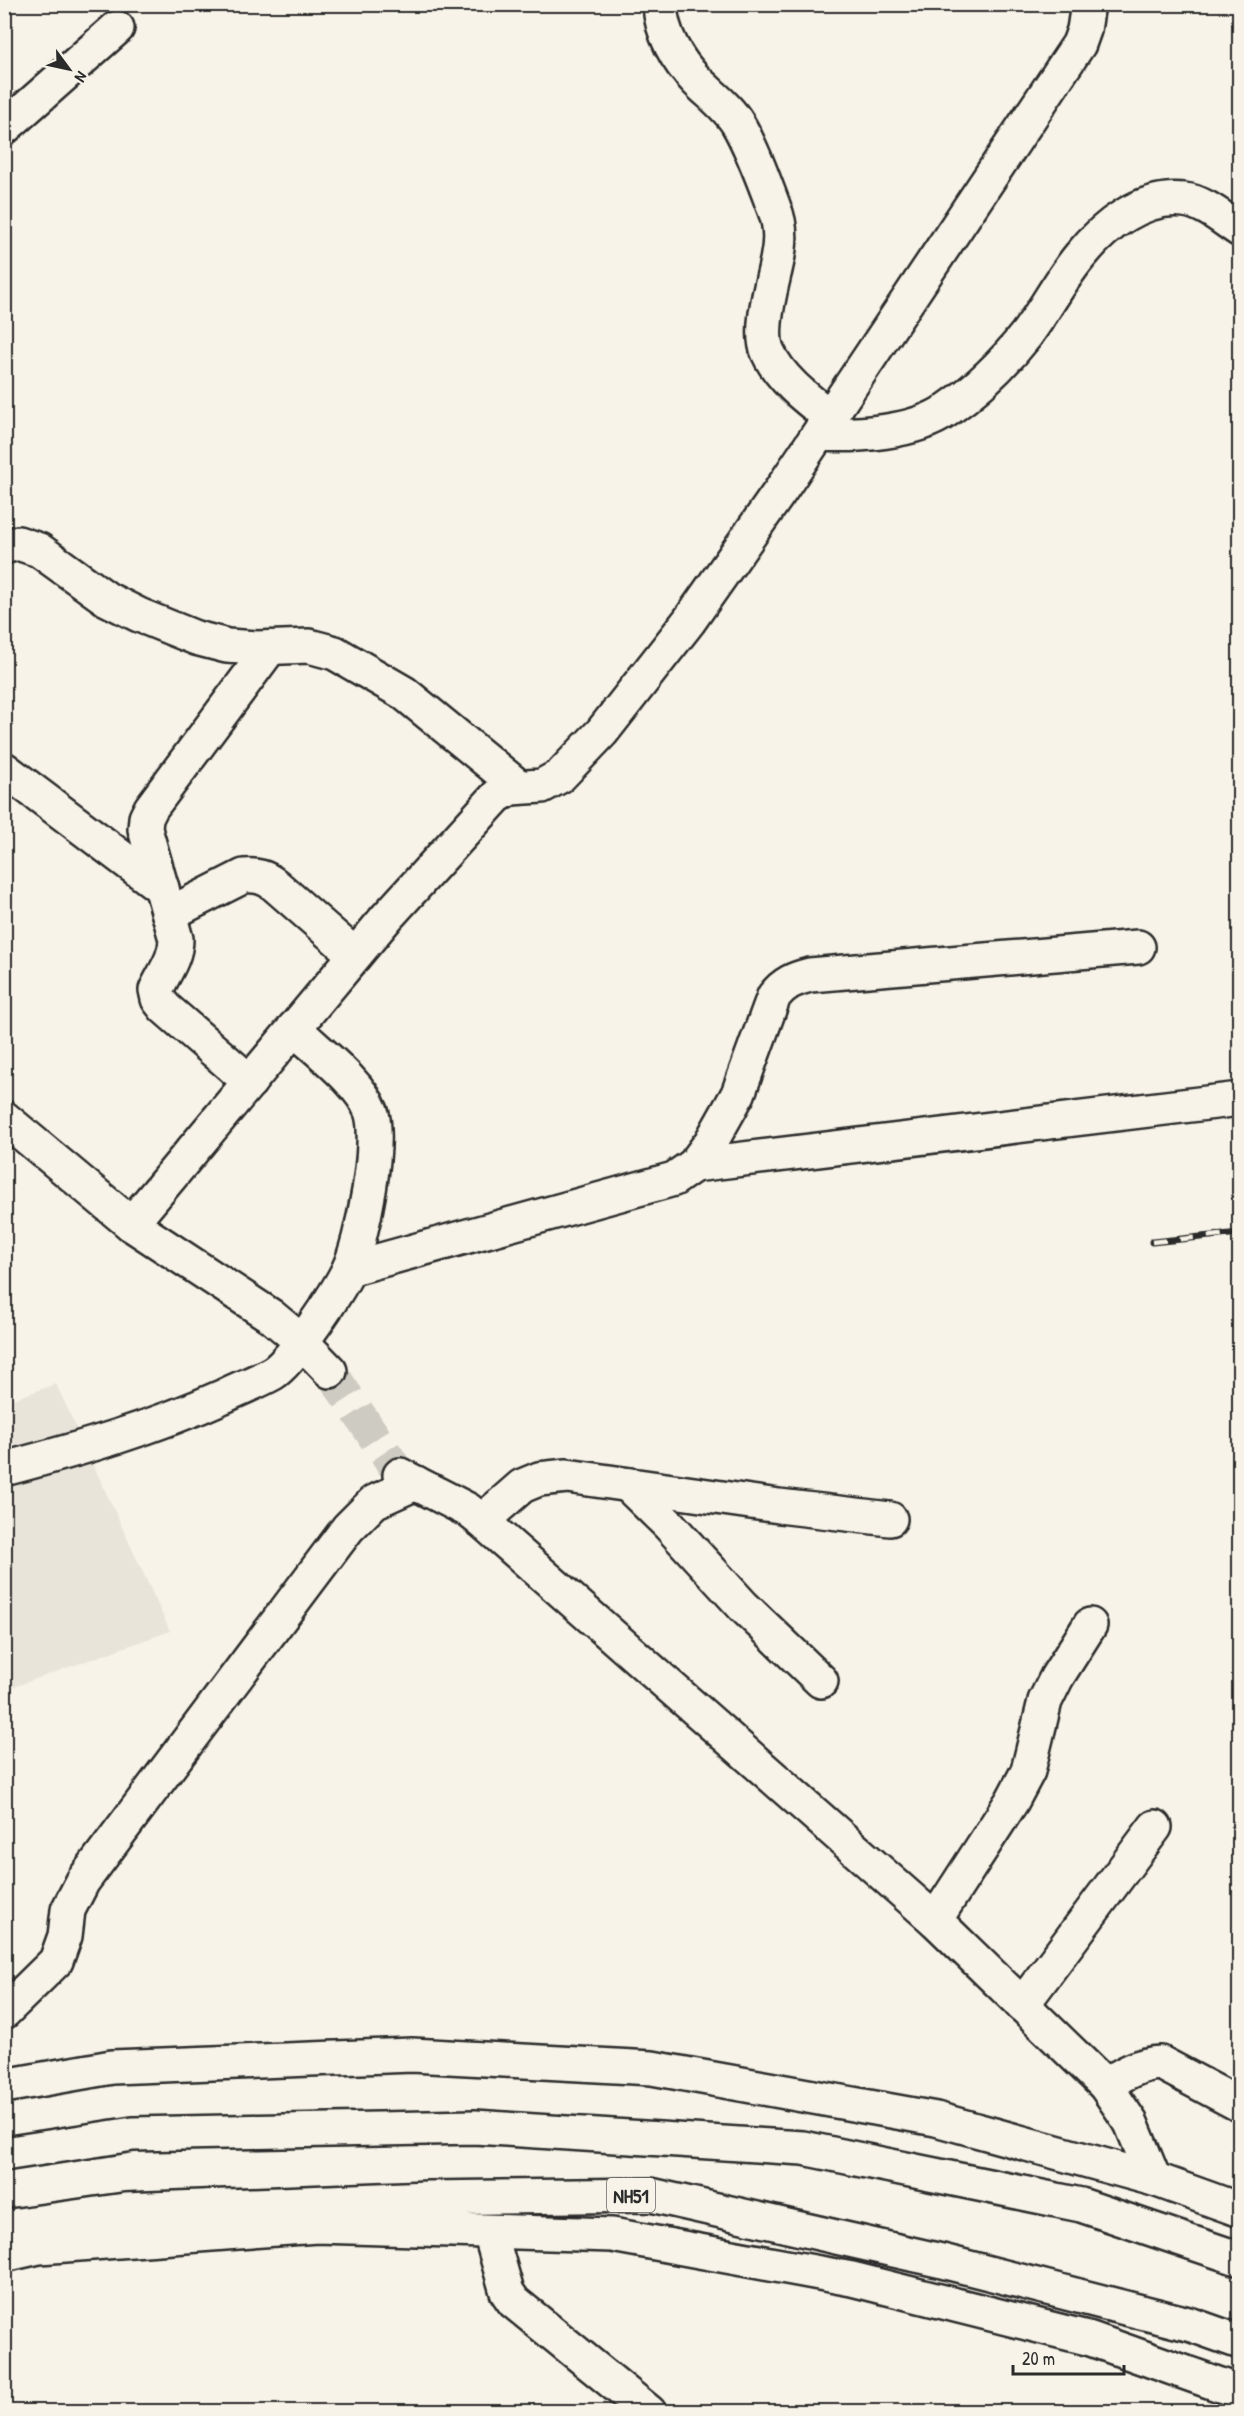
<svg xmlns="http://www.w3.org/2000/svg" width="1244" height="2416" font-family="'Patrick Hand',sans-serif">
<style>
.built{fill:#e8e4da}
.lines{fill:none;stroke-linecap:round;stroke-linejoin:round}
.secondary-tunnel{stroke:#cecbc2;stroke-width:33;stroke-dasharray:33 16;stroke-linecap:butt}
.street-casing{stroke:#2b2b2b;stroke-width:38}
.secondary-casing{stroke:#2b2b2b;stroke-width:38}
.highway-casing{stroke:#2b2b2b;stroke-width:38}
.street{stroke:#f7f3e8;stroke-width:33}
.secondary{stroke:#f7f3e8;stroke-width:33}
.highway{stroke:#f7f3e8;stroke-width:33}
.rail-casing{stroke:#2b2b2b;stroke-width:7}
.rail{stroke:#f7f3e8;stroke-width:4.5;stroke-dasharray:14;stroke-linecap:butt}
.labels{text-anchor:middle;dominant-baseline:central;stroke-width:4.5;stroke-linejoin:round;paint-order:stroke}
.shield{fill:#f7f3e8;stroke:#686764;stroke-width:1.5}
.shield-label{font-size:20px;font-weight:bold;fill:#2b2b2b}
</style>
<rect width="100%" height="100%" fill="#f7f3e8"/>
<filter id="ink" filterUnits="userSpaceOnUse"><feTurbulence type="fractalNoise" baseFrequency=".0167" numOctaves="2"/><feDisplacementMap in="SourceGraphic" scale="12" xChannelSelector="R" yChannelSelector="G"/><feConvolveMatrix kernelMatrix="1 2 1 2 8 2 1 2 1" color-interpolation-filters="sRGB"/></filter>
<g filter="url(#ink)">
<polygon class="built" points="56,1384 170,1631 5,1690 5,1402"/>
<g class="lines">
<polyline class="secondary-tunnel" points="330,1371 400,1475"/>
<g class="street-casing">
<g id="street">
<path d="M660,4C661,33 677,61 697,81C711,95 728,107 738,124C752,148 764,181 774,208C783,229 780,249 775,270C770,291 759,333 768,352C780,379 807,399 830,417"/>
<polyline points="4,128 117,28"/>
<path d="M819,434C856,436 915,433 947,410C976,390 1004,363 1026,335C1045,310 1060,280 1080,256C1104,226 1143,195 1184,200C1204,202 1223,219 1240,230"/>
<polyline points="4,547 18,543 39,550 107,599 139,615 196,638 227,646 257,648 309,646 335,653 404,693 519,787"/>
<polyline points="4,769 162,888"/>
<path d="M169,914L244,876C257,875 265,877 275,885L355,955"/>
<path d="M250,1082L165,1008L158,999L156,990C164,973 176,958 176,939L145,829L146,818L151,808L270,648"/>
<polyline points="694,1165 1240,1099"/>
<polyline points="131,1224 387,917 497,796 511,788 542,786 560,776 602,732 689,621 781,490 1079,44 1084,30 1088,4"/>
<path d="M349,1269L674,1179L694,1165L711,1142L738,1094L774,996C784,983 794,979 810,975L1138,947"/>
<path d="M4,1469C80,1449 153,1428 224,1396C240,1388 257,1382 273,1373C292,1361 337,1293 348,1271C362,1242 382,1141 371,1111C359,1081 317,1051 294,1028"/>
<polyline points="628,1485 669,1525 743,1606 821,1681"/>
<polyline points="482,1521 522,1486 539,1479 567,1476 779,1506 890,1519"/>
<polyline points="935,1920 1012,1801 1028,1771 1045,1701 1057,1677 1090,1625"/>
<polyline points="1022,2005 1155,1827"/>
<polyline points="4,2012 56,1961 65,1936 68,1910 83,1881 348,1528 374,1502 416,1483"/>
<path d="M1105,2085C1123,2074 1139,2064 1161,2063L1240,2105"/>
<polyline points="490,2232 507,2292 514,2302 649,2412"/>
</g>
</g>
<g class="secondary-casing">
<g id="secondary">
<polyline points="4,1118 131,1224 271,1316 301,1341 330,1371"/>
<polyline points="400,1475 468,1510 482,1521 935,1920 1105,2085 1131,2123 1154,2179"/>
<polyline points="4,2086 112,2067 412,2055 652,2068 936,2119 1154,2179 1240,2210"/>
<polyline points="4,2255 39,2247 317,2226 612,2235 852,2279 1091,2339 1240,2392"/>
</g>
</g>
<g class="highway-casing">
<g id="highway">
<polyline points="4,2154 133,2134 475,2127 803,2148 1081,2205 1240,2259"/>
<polyline points="4,2227 125,2210 428,2198 651,2195 942,2261 1192,2325 1240,2342"/>
</g>
</g>
<use href="#street" class="street"/>
<use href="#secondary" class="secondary"/>
<use href="#highway" class="highway"/>
<g class="rail-casing">
<polyline id="rail" points="1152,1242 1240,1233"/>
</g>
<use href="#rail" class="rail"/>
</g>
</g>
<g class="labels">
<rect class="shield" x="607" y="2178" width="48" height="34" rx="4.5"/>
<g class="shield-label">
<text x="631" y="2195">NH51</text>
</g>
</g>
<rect width="1244" height="2416" fill="none" stroke="#f7f3e8" stroke-width="24"/>
<rect x="12" y="12" width="1220" height="2392" fill="none" stroke="#2b2b2b" stroke-width="2" filter="url(#ink)"/>
<g transform="translate(69 69) rotate(123)" stroke="#f7f3e8" stroke-width="4.5" paint-order="stroke">
<path d="M0-4.5L10 22L0 15L-10 22Z" fill="#2b2b2b"/>
<text y="-9" font-size="16" font-weight="bold" text-anchor="middle" fill="#2b2b2b">N</text>
</g>
<path d="M1013 2365v9h111v-9" fill="none" stroke="#2b2b2b" stroke-width="3"/>
<text x="1022" y="2365" font-size="18" fill="#2b2b2b" stroke="#f7f3e8" stroke-width="4.5" paint-order="stroke">20 m</text>
</svg>
